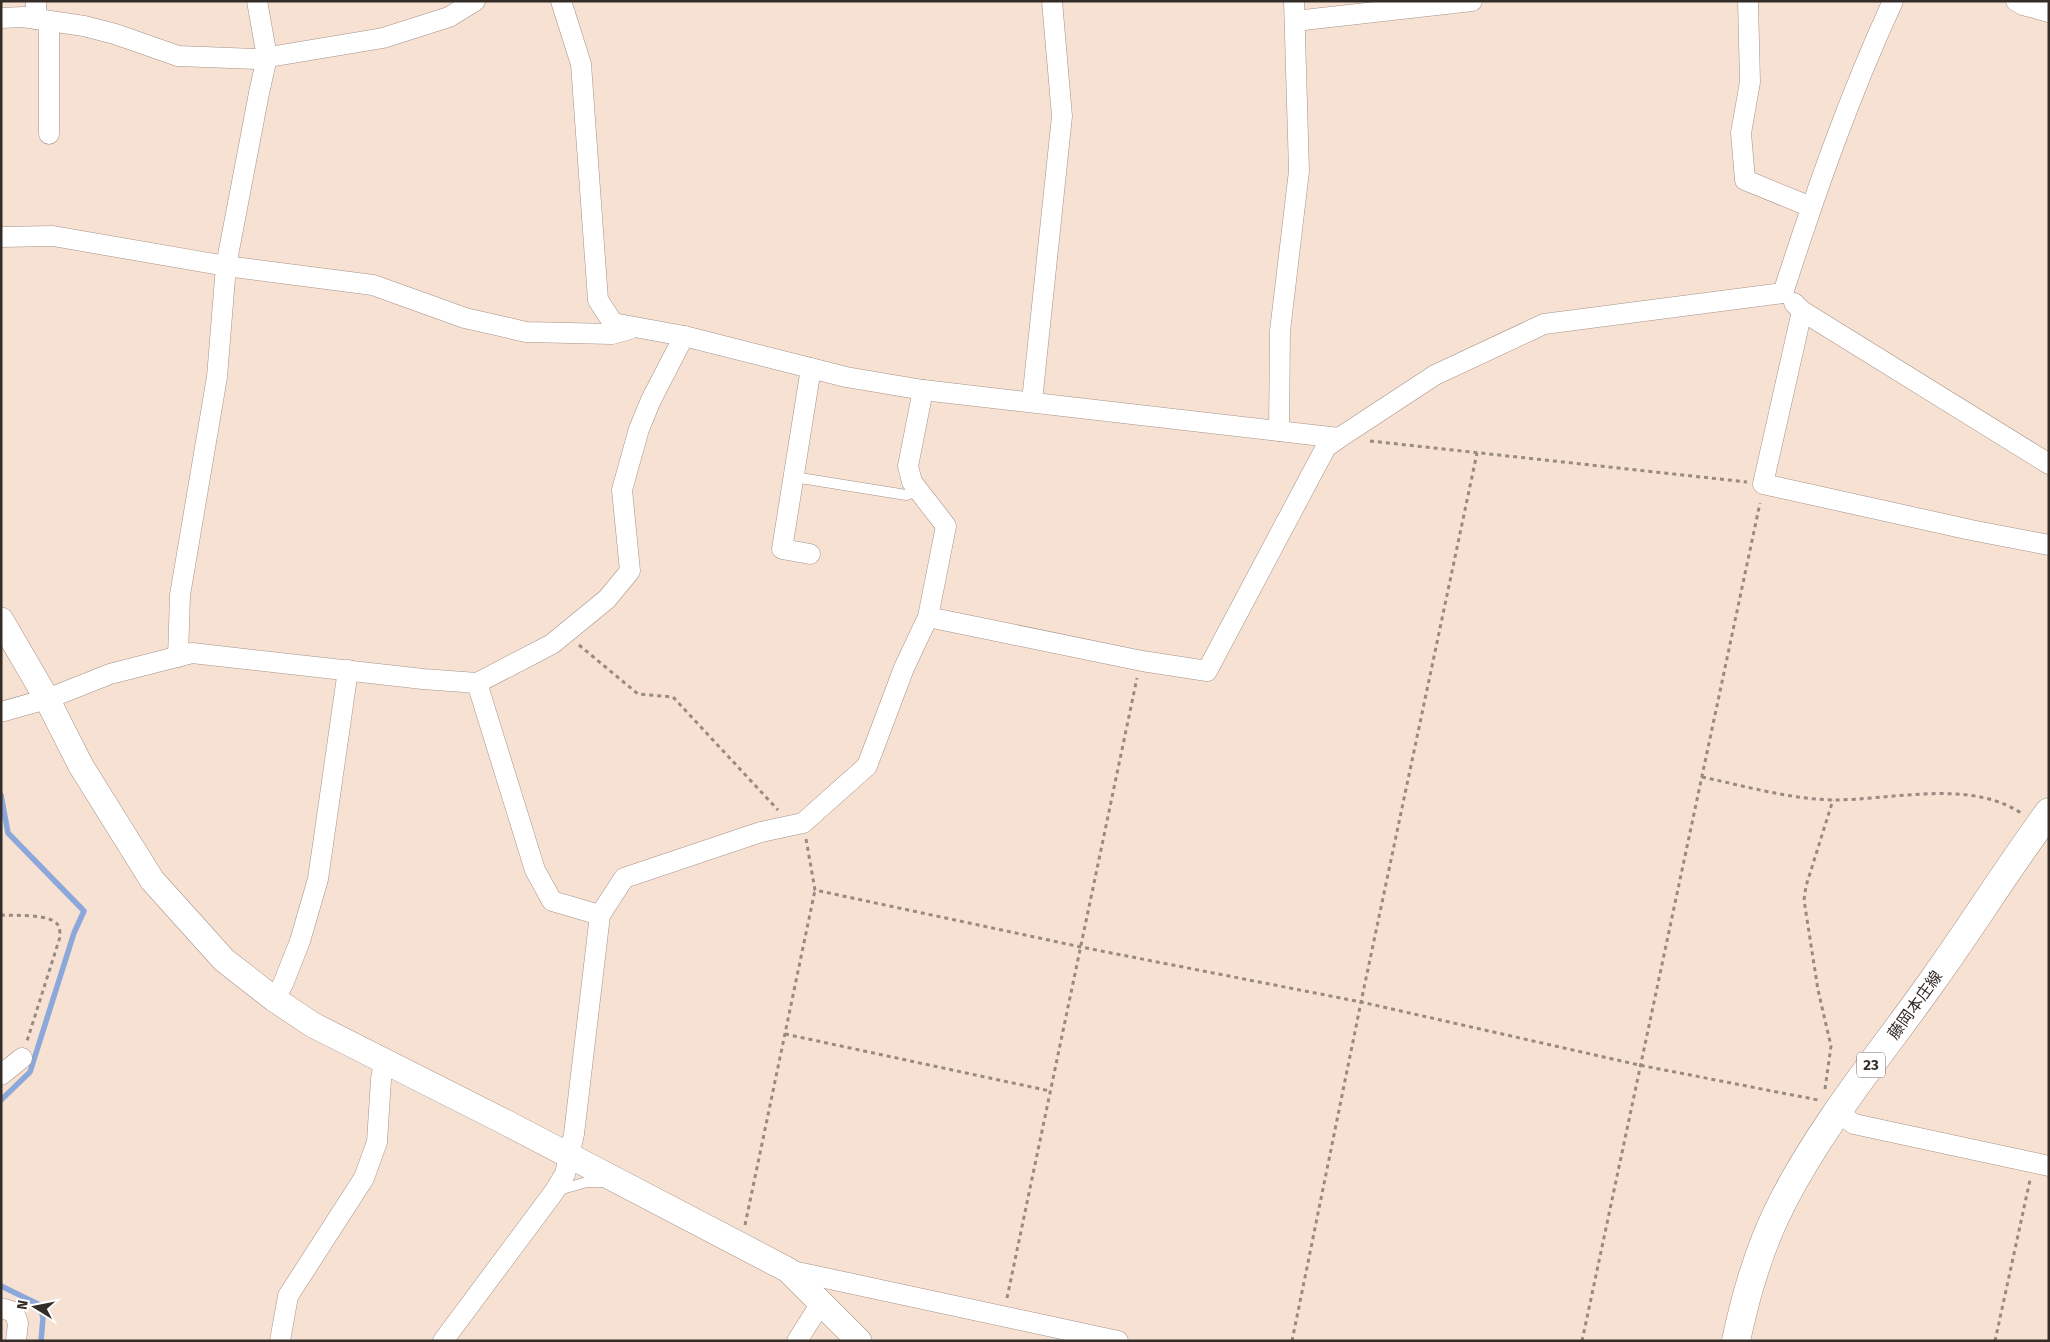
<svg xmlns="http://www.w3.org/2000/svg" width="2050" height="1342" font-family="'Fira Sans','Noto Sans JP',sans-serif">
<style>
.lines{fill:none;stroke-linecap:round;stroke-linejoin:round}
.stream{stroke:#8ca7d9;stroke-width:5.5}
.service-casing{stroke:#a69286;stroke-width:11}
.minor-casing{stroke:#a69286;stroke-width:21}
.tertiary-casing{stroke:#a69286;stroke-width:26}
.primary-casing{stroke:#a69286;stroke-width:29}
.path{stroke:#998a81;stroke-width:3;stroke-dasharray:4 4;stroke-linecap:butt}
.service{stroke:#fff;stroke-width:10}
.minor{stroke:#fff;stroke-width:20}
.tertiary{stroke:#fff;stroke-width:25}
.primary{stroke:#fff;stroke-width:28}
.labels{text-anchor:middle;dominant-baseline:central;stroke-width:5;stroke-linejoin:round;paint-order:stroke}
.shield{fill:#fff;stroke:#716b68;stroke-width:1}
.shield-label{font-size:15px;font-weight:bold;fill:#342c27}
.street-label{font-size:16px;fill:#342c27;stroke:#fff}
</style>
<rect width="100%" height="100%" fill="#f6e1d3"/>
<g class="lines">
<g class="stream">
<polyline points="1,795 8,833 84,911 74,933 30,1072 1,1100"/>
<polyline points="1,1286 40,1305 43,1318 41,1341"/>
</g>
<g class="service-casing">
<g id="service">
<polyline points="794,477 906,495 919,490"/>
<polyline points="555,1191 587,1182 607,1182"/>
</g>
</g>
<g class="minor-casing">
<g id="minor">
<polyline points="561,1 581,64 598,300 613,323 684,336 846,377 923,390 1339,438"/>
<polyline points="1748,1 1750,82 1741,133 1745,180 1811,207"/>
<polyline points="2016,1 2023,5 2049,12"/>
<polyline points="1,18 23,17 84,26 115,34 178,56 257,59 383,38 449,17 475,1"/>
<polyline points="36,19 36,1"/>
<polyline points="1295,21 1472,1"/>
<polyline points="49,134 49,21"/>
<polyline points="1,237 53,236 226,266 373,285 465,318 526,332 612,334 630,329"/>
<path d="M1783,293C1815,194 1849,96 1893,1"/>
<polyline points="1794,303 1802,311 2049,464"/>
<polyline points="1802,311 1763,484 1971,530 2049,545"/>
<polyline points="1032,401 1062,116 1052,1"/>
<polyline points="1279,431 1280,331 1299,171 1294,1"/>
<polyline points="810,554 782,549 811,368"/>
<polyline points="928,617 1142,661 1207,671 1326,447 1339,438 1435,375 1544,324 1783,293"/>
<polyline points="178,657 180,595 217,377 226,266 259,93 267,57 257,1"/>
<polyline points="477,683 535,870 552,901 600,915"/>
<polyline points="1,712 47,699 110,674 192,653 423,679 477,683 552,644 607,599 630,571 622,490 639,429 651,400 684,336"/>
<polyline points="274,999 283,984 300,941 318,879 348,670"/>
<polyline points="1,1075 22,1058"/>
<polyline points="1837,1112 1854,1124 2049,1166"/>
<polyline points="788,1270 1118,1341"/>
<polyline points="1,1308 14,1312 18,1323 16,1341"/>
<polyline points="280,1341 288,1296 364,1178 377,1142 381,1079 384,1062"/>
<polyline points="443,1341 554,1192 565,1174 574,1134 600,915 624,878 761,832 803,823 867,766 904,668 928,617 946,526 912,482 908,466 923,390"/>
<polyline points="797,1341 821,1303"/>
</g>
</g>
<g class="tertiary-casing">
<polyline id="tertiary" points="1,620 47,699 81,766 152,880 224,960 274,999 313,1025 507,1123 788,1270 859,1341"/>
</g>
<g class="primary-casing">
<path id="primary" d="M1736,1341C1746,1293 1760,1245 1783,1201C1823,1123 1880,1055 1931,983C1971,927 2008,868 2049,812"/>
</g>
<g class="path">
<polyline points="1370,441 1747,482"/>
<polyline points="579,645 638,694 673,697 778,810"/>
<path d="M1702,777C1745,786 1789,799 1833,800C1891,800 1970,779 2021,813"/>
<polyline points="806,839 815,890 1081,947 1361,1002 1639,1065 1818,1100"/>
<path d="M1,915C15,916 50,913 58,925C60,928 60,933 60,937L27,1041"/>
<polyline points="785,1034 1050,1091"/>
<polyline points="1825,1089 1831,1046 1818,990 1804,900 1806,886 1833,800"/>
<polyline points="745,1225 815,890"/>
<polyline points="1007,1298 1137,678"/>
<polyline points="1292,1341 1361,1002 1477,453"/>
<polyline points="1582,1341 1760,503"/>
<polyline points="1995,1341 2030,1180"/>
</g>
<use href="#service" class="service"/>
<use href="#minor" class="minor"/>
<use href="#tertiary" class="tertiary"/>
<use href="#primary" class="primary"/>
</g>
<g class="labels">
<rect class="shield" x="1857" y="1052.5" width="28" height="25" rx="4"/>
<g class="shield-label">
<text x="1871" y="1065">23</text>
</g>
<g class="street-label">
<text transform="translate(1915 1005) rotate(-54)">藤岡本庄線</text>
</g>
</g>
<rect width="2050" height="1342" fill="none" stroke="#342c27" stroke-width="5"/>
<g transform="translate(35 1307) rotate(280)" stroke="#ffffff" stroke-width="4" paint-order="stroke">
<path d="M0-4L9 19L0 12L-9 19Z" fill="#342c27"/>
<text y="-8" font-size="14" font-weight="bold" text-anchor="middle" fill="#342c27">N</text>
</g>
</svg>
